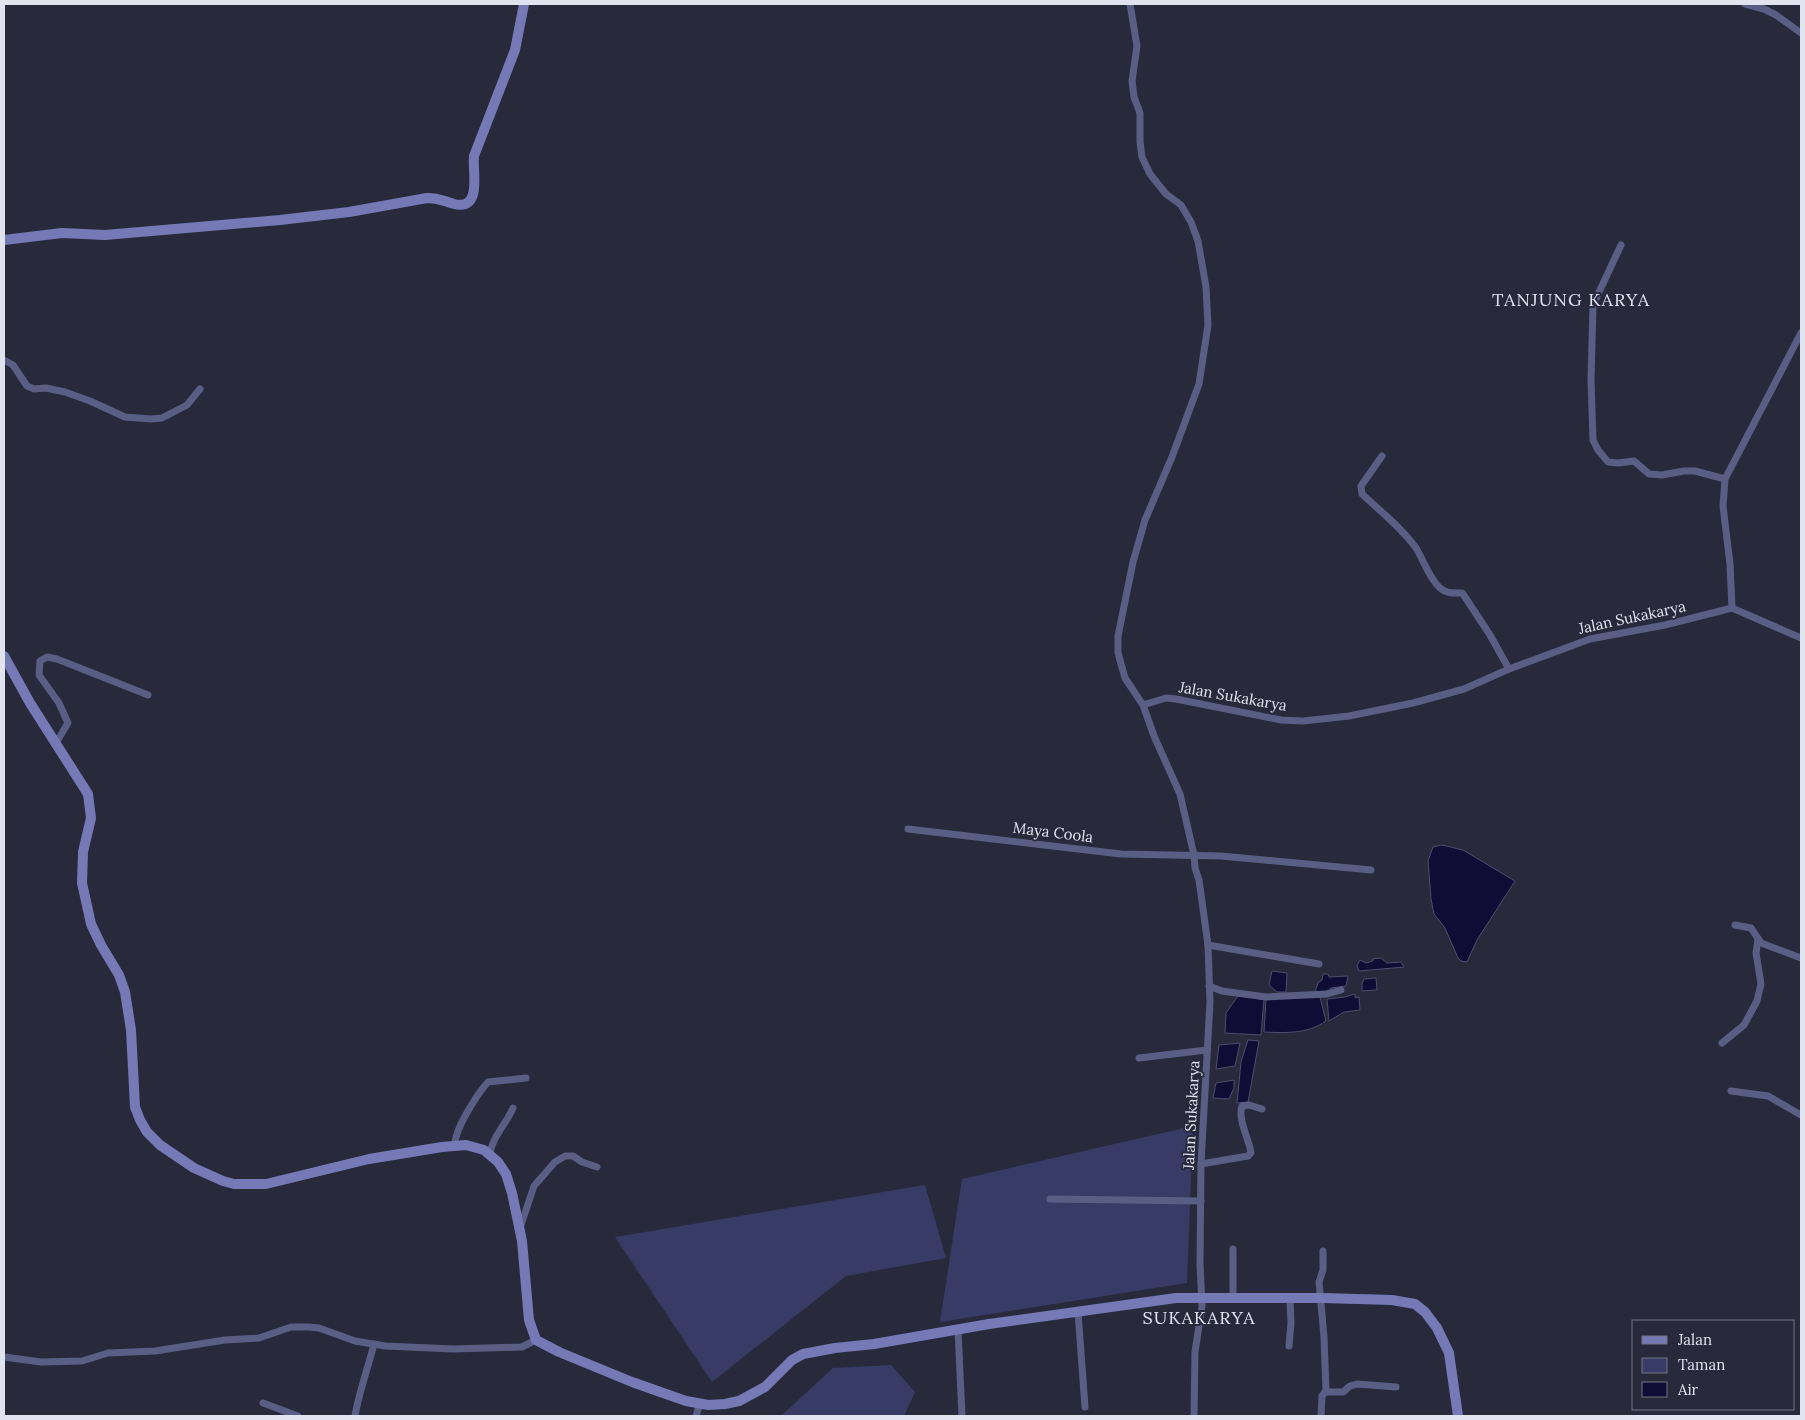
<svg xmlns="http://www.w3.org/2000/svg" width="1805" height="1420" font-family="Lora,serif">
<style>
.green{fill:#383b66}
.water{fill:#0f0d35;stroke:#4e4d6d}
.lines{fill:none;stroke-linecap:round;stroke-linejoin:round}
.street{stroke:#5a5e85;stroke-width:7}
.secondary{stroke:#757ab7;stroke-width:10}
.labels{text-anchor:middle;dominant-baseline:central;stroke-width:4;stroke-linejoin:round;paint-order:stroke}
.street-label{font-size:15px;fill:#e1e3ef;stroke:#282a3b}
.quarter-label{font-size:18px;letter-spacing:1px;fill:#e1e3ef;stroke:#282a3b}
</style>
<rect width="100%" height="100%" fill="#282a3b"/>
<g class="green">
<polygon points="1193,1126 1187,1283 940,1322 962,1179"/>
<polygon points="925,1185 946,1258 846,1276 712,1382 615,1237"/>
<polygon points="891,1365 915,1392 904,1416 781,1416 833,1368"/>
</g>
<g class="water">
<polygon points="1442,845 1463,850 1515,881 1477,940 1467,962 1461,961 1458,958 1445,928 1434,914 1431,899 1428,861 1433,847"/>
<polygon points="1381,958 1387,963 1401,962 1404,967 1359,971 1357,966 1360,960 1366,963 1373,961 1373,959"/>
<polygon points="1272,971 1287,973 1286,992 1277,992 1269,985"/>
<polygon points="1323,974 1328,974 1329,977 1348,976 1346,986 1331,988 1326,992 1315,992 1318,983 1322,980"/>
<polygon points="1376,978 1377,990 1362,991 1362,984 1364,979"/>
<polygon points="1355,994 1355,998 1359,997 1360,1010 1344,1012 1329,1021 1327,999 1345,997"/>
<polygon points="1238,996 1264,999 1261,1035 1225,1033 1226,1013"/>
<path d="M1320,997L1326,1021C1308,1034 1285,1033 1264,1032L1266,999Z"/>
<polygon points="1248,1040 1259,1041 1248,1102 1237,1103 1241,1062"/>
<polygon points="1240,1043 1235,1066 1216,1069 1219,1045"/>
<polygon points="1234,1080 1234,1088 1229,1099 1213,1098 1216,1083"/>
</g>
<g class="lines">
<g class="street">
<polyline points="1130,4 1137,46 1132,81 1134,97 1140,113 1140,142 1142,157 1150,174 1166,194 1181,205 1191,222 1198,241 1206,287 1208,325 1199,384 1172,457 1145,520 1133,562 1118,636 1118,653 1125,678 1143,705"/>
<polyline points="1745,4 1764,9 1776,15 1801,33"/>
<polyline points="1621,245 1593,305 1591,380 1593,440 1598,450 1608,462 1618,463 1634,461 1649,474 1662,475 1684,471 1695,471 1725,479"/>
<polyline points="4,360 13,365 27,386 34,389 46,388 65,392 90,401 125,417 151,419 162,418 187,405 200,389"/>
<path d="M1382,456L1361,486L1362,494C1380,511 1402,528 1416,548C1424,561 1429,578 1440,588C1447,594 1453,593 1462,593L1463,594L1490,635L1509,669"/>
<polyline points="1732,608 1801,638"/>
<polyline points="56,743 68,723 59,703 39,675 40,661 47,657 57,659 148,695"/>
<polyline points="908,829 1121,854 1221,856 1371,870"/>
<polyline points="1735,925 1751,928 1761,943 1801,958"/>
<polyline points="1208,945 1319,964"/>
<polyline points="1209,986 1222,991 1266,997 1327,994 1341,990"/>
<polyline points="1722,1043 1744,1025 1757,1001 1761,984 1756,953 1758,939"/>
<polyline points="1139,1058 1207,1050"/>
<polyline points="1731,1091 1768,1096 1801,1115"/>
<path d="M455,1145C454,1130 478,1093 488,1082L526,1078"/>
<path d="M490,1154C492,1137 507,1123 513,1108"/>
<path d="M1201,1164L1248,1156L1251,1153L1250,1148C1247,1136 1238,1118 1242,1106L1249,1105L1262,1109"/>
<polyline points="1050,1199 1201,1201"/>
<polyline points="520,1228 534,1186 555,1162 565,1156 573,1156 582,1162 597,1167"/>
<polyline points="1233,1299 1233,1249"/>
<polyline points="1078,1312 1085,1407"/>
<polyline points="958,1330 962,1416"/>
<polyline points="1289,1346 1291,1323 1290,1299"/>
<polyline points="4,1357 41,1362 82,1361 108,1353 155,1351 225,1340 259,1338 291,1327 309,1327 319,1328 355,1341 385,1346 453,1349 522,1347 536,1340"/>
<polyline points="1325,1392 1343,1392 1350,1386 1357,1384 1396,1387"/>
<polyline points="263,1403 298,1416"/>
<path d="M355,1416C359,1392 368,1368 374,1344"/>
<polyline points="696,1416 700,1403"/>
<polyline points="1194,1416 1195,1352 1202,1306 1200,1264 1201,1163 1210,1002 1208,945 1199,880 1195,868 1194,855 1180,794 1154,736 1143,705 1166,698 1176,699 1281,720 1303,721 1349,716 1413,703 1464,689 1509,669 1590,639 1665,625 1732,608 1730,564 1723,506 1725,479 1801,333"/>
<polyline points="1321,1416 1322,1396 1326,1391 1324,1337 1319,1282 1323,1270 1323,1251"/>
</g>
<g class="secondary">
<path d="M4,240L62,233L105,235L280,220L349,212L427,198C441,198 442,201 454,204C483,211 472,171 474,156L515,50L524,4"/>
<polyline points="4,656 30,703 88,794 91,818 83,852 82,883 91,924 101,945 119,975 125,992 131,1030 135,1107 140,1120 147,1132 160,1145 194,1168 223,1181 234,1184 266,1184 369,1159 442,1147 466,1145 484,1150 498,1162 506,1174 512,1193 522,1241 529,1320 536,1340 559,1352 632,1382 686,1401 708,1405 725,1404 739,1401 765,1387 792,1360 803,1354 835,1348 874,1344 989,1324 1176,1298 1323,1298 1392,1300 1415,1304 1425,1312 1437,1328 1449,1353 1458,1416"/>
</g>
</g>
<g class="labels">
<g class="street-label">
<text transform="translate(1632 617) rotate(-12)">Jalan Sukakarya</text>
<text transform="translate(1233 696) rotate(10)">Jalan Sukakarya</text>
<text transform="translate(1053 832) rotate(7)">Maya Coola</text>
<text transform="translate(1191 1115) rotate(-87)">Jalan Sukakarya</text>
</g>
<g class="quarter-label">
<text x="1571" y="299">TANJUNG KARYA</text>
<text x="1199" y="1317">SUKAKARYA</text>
</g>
</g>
<rect width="1805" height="1420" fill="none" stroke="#e1e3ef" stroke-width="10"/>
<rect x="1632" y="1320" width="162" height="90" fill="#282a3b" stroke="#727483"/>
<rect x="1642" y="1336" width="25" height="8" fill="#757ab7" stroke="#727483"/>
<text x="1678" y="1345" font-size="15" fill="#e1e3ef">Jalan</text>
<rect x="1642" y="1358" width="25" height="15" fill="#383b66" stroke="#727483"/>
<text x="1678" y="1370" font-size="15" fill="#e1e3ef">Taman</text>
<rect x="1642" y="1382" width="25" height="15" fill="#0f0d35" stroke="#727483"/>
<text x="1678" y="1395" font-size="15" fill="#e1e3ef">Air</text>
</svg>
